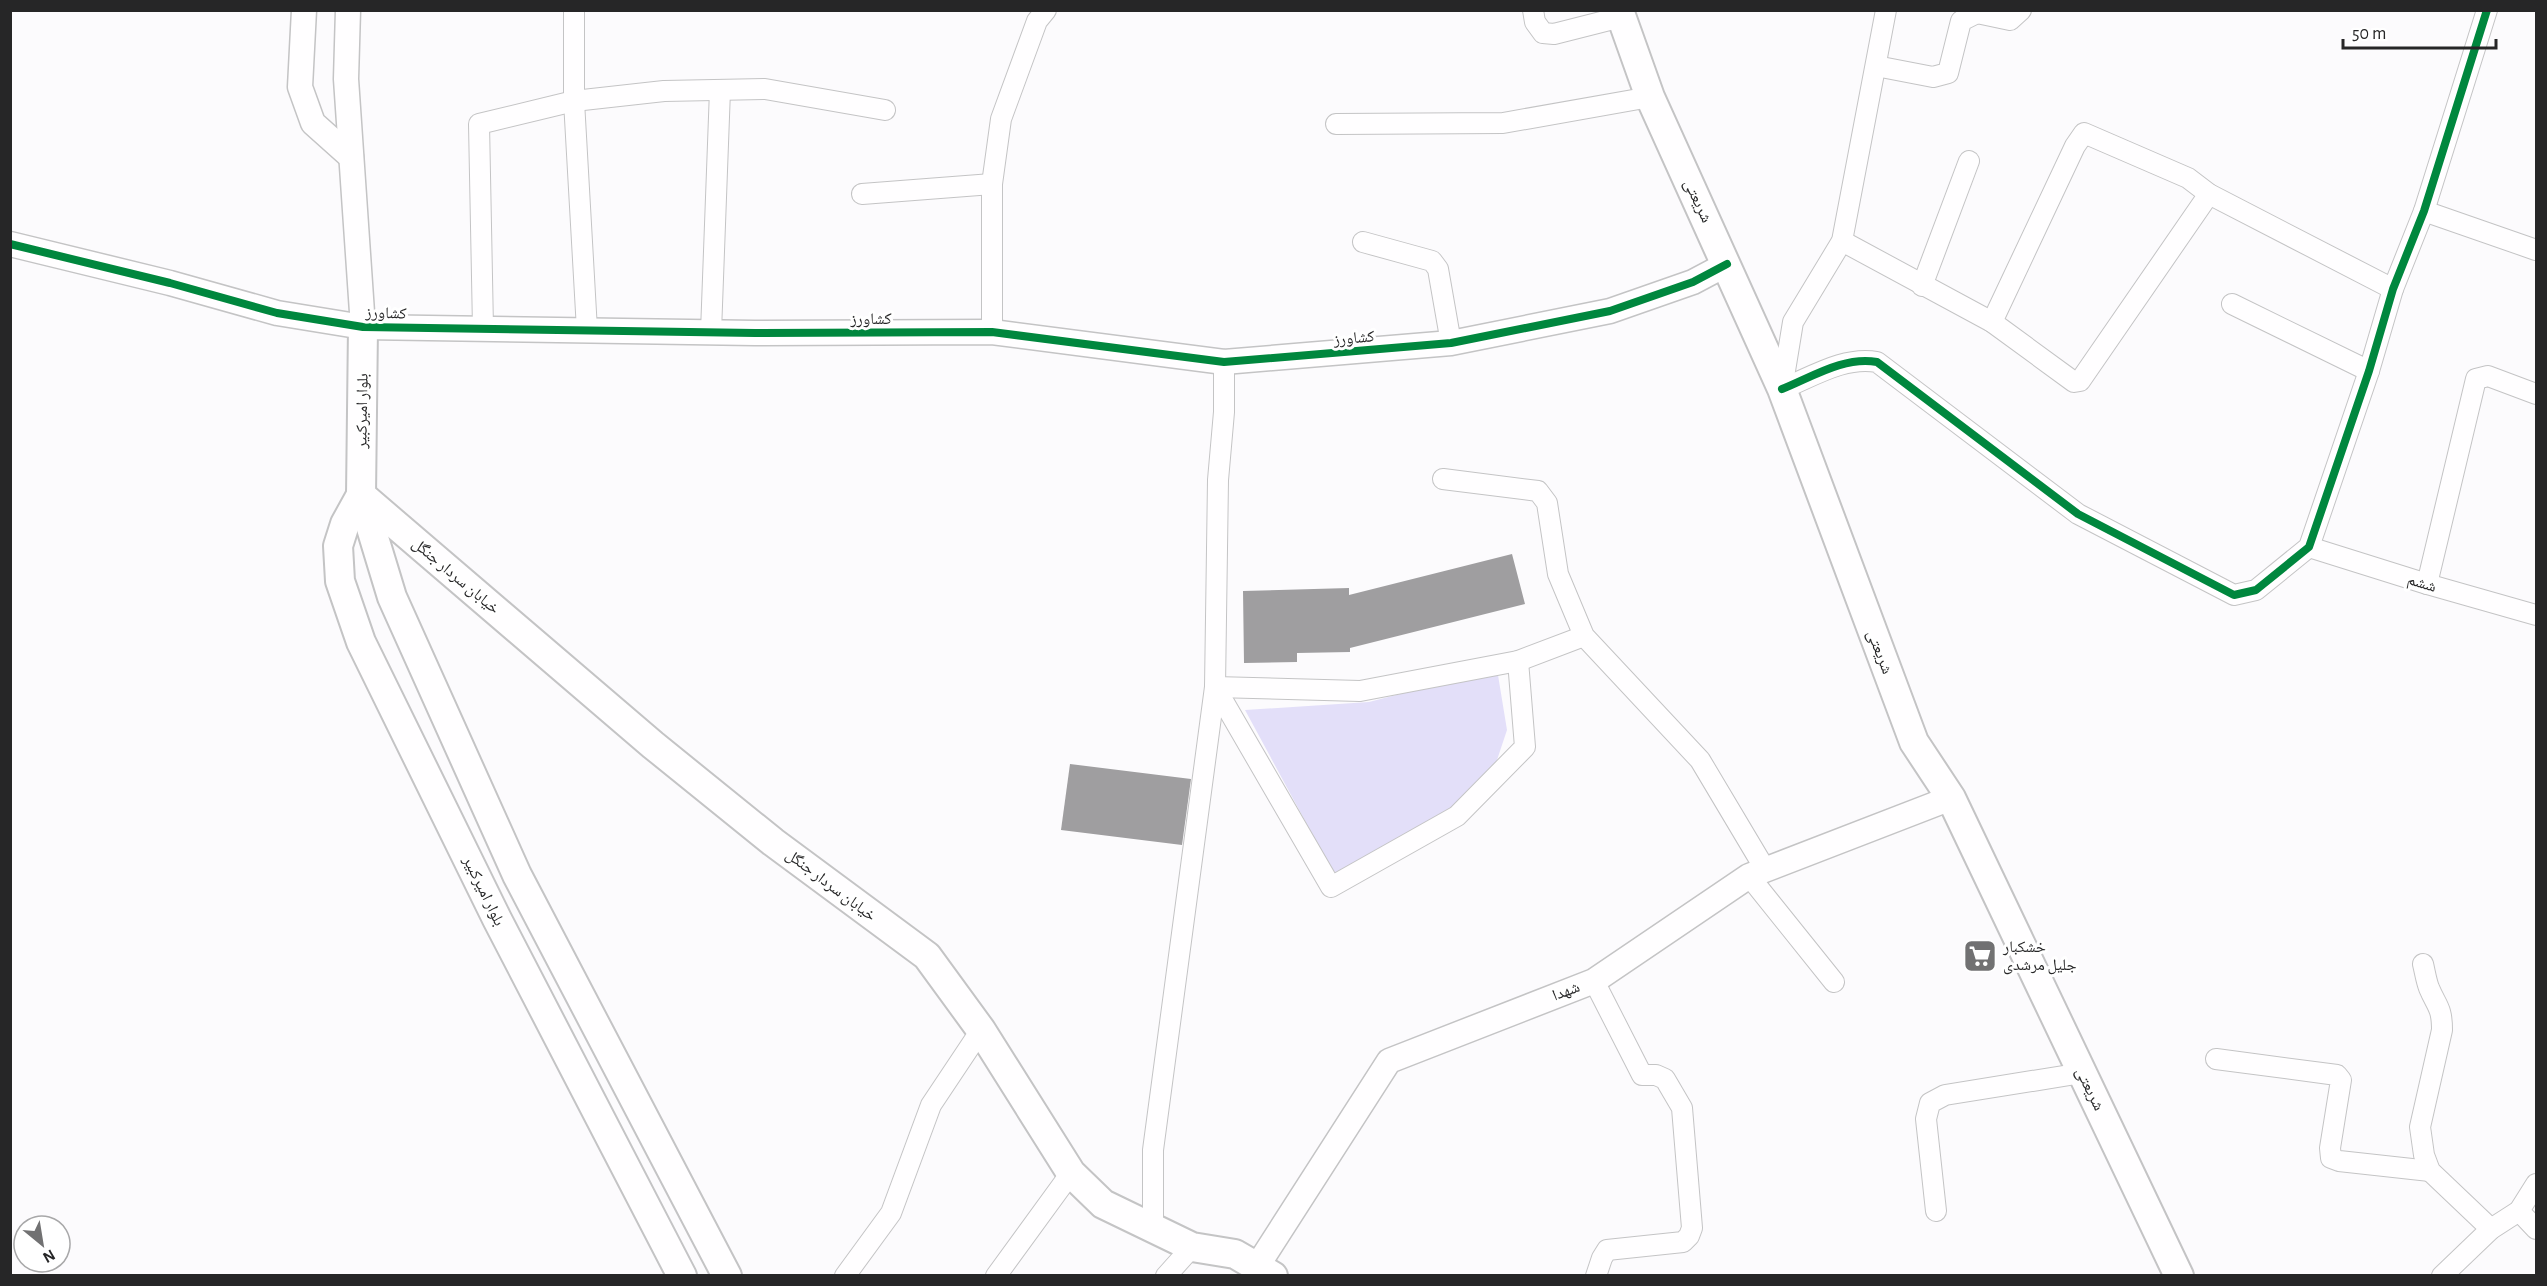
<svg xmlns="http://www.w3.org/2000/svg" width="2547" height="1286" font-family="'Alegreya Sans','Noto Naskh Arabic',sans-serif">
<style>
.green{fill:#e3dff9}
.building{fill:#9f9ea0}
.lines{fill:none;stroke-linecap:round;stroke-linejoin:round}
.minor-casing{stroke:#c4c4c5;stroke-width:22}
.tertiary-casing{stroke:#c4c4c5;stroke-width:27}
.secondary-casing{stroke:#c4c4c5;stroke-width:32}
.minor{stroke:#fffeff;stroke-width:20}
.tertiary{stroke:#fffeff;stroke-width:24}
.secondary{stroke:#fffeff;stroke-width:28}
.cycleway-casing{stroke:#fff;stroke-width:11}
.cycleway{stroke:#00873e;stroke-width:8}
.labels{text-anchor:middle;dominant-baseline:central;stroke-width:6;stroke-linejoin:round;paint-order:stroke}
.street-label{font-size:16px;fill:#262627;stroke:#fff}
.poi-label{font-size:16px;fill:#262627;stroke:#fff;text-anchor:start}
</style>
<rect width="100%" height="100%" fill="#fcfbfd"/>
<polygon class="green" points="1497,669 1507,730 1496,763 1437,823 1339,876 1330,867 1245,710 1369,702"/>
<g class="building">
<polygon points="1512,554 1525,604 1350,648 1350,652 1297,653 1297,662 1244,663 1243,591 1349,588 1349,595"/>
<polygon points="1070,764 1191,779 1182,845 1061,830"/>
</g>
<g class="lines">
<g class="minor-casing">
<g id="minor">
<polyline points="574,10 574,101 587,330"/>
<polyline points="1533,10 1535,22 1543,33 1554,34 1621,17"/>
<polyline points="1876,66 1933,77 1948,73 1961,21 1977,13 2010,20 2021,10"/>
<polyline points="1336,124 1503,123 1650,97"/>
<polyline points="862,194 992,184"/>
<polyline points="2424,211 2536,250"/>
<polyline points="1842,241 1992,322 2074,382 2080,381 2209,194"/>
<polyline points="1363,242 1432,261 1438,269 1451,343"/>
<polyline points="1922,286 1969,161"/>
<polyline points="2232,304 2369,371"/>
<polyline points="1992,322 2075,146 2084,133 2188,178 2209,194 2393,289"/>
<polyline points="483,328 479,124 574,101 664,91 765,89 885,110"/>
<polyline points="711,332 720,90"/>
<polyline points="992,332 992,184 1001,119 1037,21 1046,10"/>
<path d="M1782,389C1812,377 1844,356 1877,362L2078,514L2234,595L2256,590L2309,547L2369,371L2393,289L2424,211L2487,10"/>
<polyline points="1782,389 1793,322 1842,241 1886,10"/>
<polyline points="1443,479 1538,491 1547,503 1558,574 1584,636 1700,760 1765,869"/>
<polyline points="2309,547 2427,584 2536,615"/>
<polyline points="2427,584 2476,379 2488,376 2536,394"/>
<polyline points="1215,687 1331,887 1457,816 1525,747 1518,661"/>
<polyline points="1215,687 1360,691 1518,661 1584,636"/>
<polyline points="1749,876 1834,982"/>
<path d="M2423,964C2425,972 2426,980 2429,988C2437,1007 2442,1007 2442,1030L2420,1127L2424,1155L2430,1171L2491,1229"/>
<polyline points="1594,981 1642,1075 1656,1075 1665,1079 1682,1108 1692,1228 1689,1236 1683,1242 1607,1250 1602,1258 1596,1276"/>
<polyline points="2216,1059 2337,1075 2341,1080 2330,1148 2331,1158 2339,1161 2430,1171"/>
<polyline points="1936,1211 1926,1119 1930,1103 1945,1095 2082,1073"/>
<polyline points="2519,1211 2536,1229"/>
<polyline points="1153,1226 1153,1150 1215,687 1218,480 1224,412 1224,362"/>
<polyline points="845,1276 891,1213 931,1105 981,1030"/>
<polyline points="996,1276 1071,1173"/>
<polyline points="1166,1276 1192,1247"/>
<polyline points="2442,1276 2491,1229 2519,1211 2536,1184"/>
</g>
</g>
<g class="tertiary-casing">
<g id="tertiary">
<polyline points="304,10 300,87 313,123 351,157"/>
<polyline points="348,10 346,79 363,327"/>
<polyline points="10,244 170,283 277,313 363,327 755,333 992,332 1224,362 1451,343 1610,311 1693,282 1727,264"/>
<polyline points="1258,1265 1389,1061 1594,981 1749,876 1951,798"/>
</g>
</g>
<g class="secondary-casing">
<g id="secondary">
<polyline points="1619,10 1650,97 1782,389 1914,742 1951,798 2179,1276"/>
<polyline points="363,327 361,495 392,597 517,875 727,1276"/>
<polyline points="361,495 653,745 773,842 927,956 981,1030 1071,1173 1103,1204 1192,1247 1235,1254 1273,1276"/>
<polyline points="361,495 345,524 338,546 340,581 361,642 497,919 682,1276"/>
</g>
</g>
<use href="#minor" class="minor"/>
<use href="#tertiary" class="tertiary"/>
<use href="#secondary" class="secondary"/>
<g class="cycleway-casing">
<g id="cycleway">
<polyline points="10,244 170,283 277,313 363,327 755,333 992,332 1224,362 1451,343 1610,311 1693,282 1727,264"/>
<path d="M1782,389C1812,377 1844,356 1877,362L2078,514L2234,595L2256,590L2309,547L2369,371L2393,289L2424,211L2487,10"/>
</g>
</g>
<use href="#cycleway" class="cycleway"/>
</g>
<defs>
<g id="supermarket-square" transform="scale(1.725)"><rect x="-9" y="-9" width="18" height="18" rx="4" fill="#717172" stroke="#fff"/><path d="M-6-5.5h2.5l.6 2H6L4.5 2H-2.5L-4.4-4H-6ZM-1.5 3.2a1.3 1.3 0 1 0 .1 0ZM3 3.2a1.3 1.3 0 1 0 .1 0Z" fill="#fff"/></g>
</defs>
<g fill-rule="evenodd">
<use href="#supermarket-square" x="1980" y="956"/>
</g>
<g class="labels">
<g class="street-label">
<text transform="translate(1698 201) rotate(65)">شریعتی</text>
<text transform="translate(386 313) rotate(2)">کشاورز</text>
<text x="871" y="319">کشاورز</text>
<text transform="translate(1354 338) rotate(-5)">کشاورز</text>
<text transform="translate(362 411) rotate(-89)">بلوار امیرکبیر</text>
<text transform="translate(456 576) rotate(40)">خیابان سردار جنگل</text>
<text transform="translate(2422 583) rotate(17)">ششم</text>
<text transform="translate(1880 652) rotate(69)">شریعتی</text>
<text transform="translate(831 885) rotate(37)">خیابان سردار جنگل</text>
<text transform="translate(484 891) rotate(64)">بلوار امیرکبیر</text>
<text transform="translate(1566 991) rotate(-21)">شهدا</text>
<text transform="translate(2090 1089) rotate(64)">شریعتی</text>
</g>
<g class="poi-label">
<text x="2003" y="947">خشکبار<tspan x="2003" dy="18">جلیل مرشدی</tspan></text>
</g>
</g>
<rect width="2547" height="1286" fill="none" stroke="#262627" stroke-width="24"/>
<g transform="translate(42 1244) rotate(150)"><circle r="28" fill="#ffffff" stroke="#a8a8a9" stroke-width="1.5"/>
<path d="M0-4.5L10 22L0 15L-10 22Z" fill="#717172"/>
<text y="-9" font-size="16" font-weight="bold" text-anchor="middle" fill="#262627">N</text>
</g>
<path d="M2343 39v9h153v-9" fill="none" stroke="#262627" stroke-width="3"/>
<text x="2352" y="39" font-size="18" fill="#262627" stroke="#ffffff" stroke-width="4.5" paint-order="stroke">50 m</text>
</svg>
